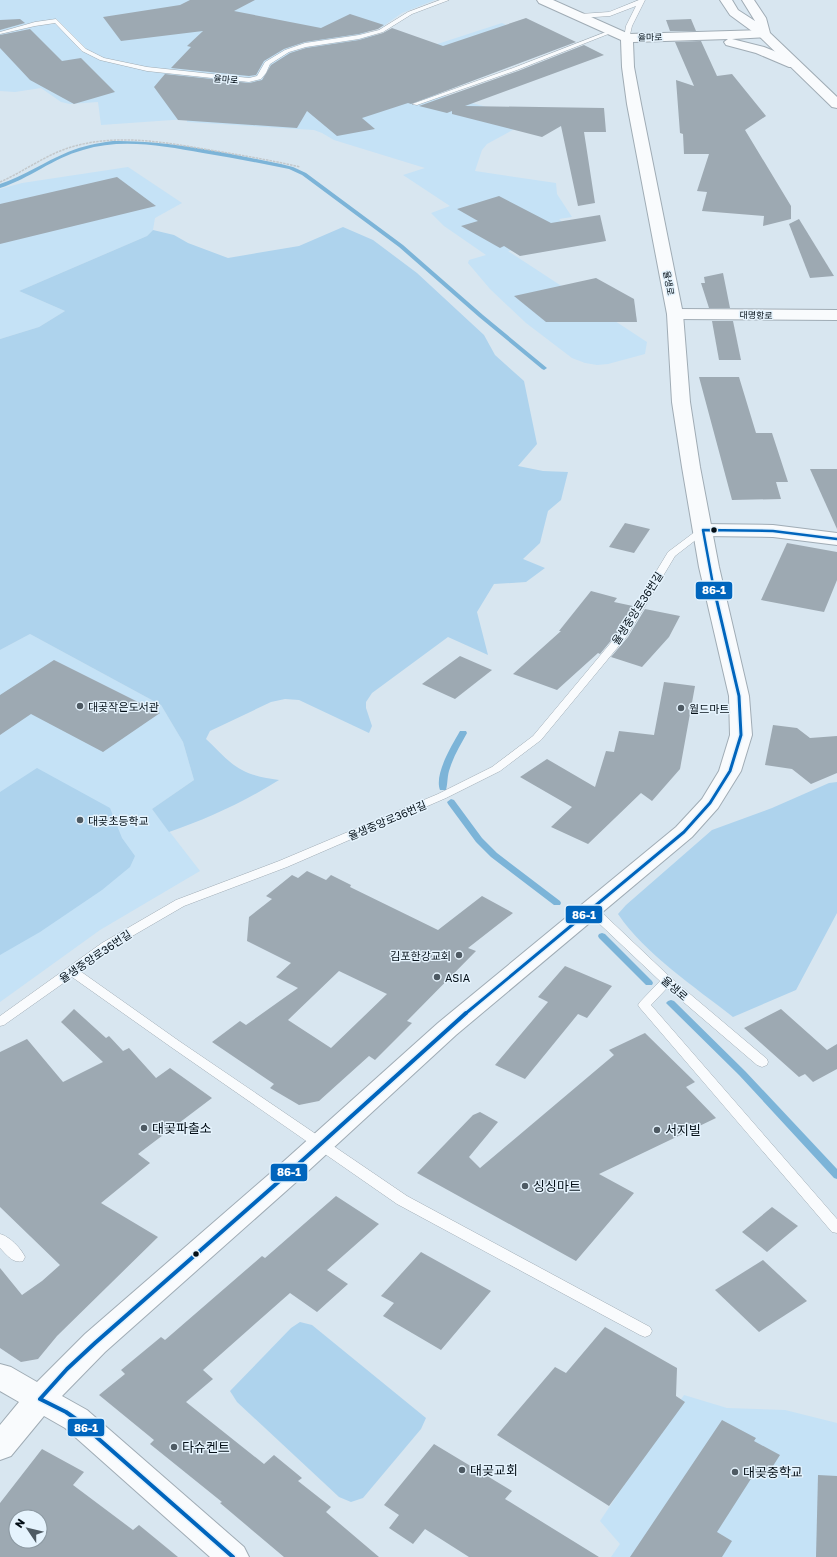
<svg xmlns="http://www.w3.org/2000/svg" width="837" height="1557" font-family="'Golos Text','Noto Sans KR',sans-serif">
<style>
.built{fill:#c5e2f6}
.green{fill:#aed3ed}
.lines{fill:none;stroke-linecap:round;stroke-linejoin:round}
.stream{fill:#7cb4d8;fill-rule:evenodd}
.building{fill:#9da9b2;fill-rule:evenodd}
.service-casing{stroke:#a0acb5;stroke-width:1}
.minor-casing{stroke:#a0acb5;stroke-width:2}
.tertiary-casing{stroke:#a0acb5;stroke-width:2}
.secondary-casing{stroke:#a0acb5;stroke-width:2}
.path{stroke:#c3c8cb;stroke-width:1.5;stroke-dasharray:2.5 1;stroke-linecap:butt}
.service{fill:#f9fbfd;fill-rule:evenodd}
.minor{fill:#f9fbfd;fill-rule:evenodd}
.tertiary{fill:#f9fbfd;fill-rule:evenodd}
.secondary{fill:#f9fbfd;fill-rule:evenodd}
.bus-1-far2-casing{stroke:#e5f3fd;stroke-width:5}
.bus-1-far1-casing{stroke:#e5f3fd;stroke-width:6}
.bus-1-casing{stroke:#e5f3fd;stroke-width:7}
.bus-1-far2{stroke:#0065bd;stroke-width:2.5}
.bus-1-far1{stroke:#0065bd;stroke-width:3}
.bus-1{stroke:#0065bd;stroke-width:4}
.bus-dot{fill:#040f17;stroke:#e5f3fd;stroke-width:1.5}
.poi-dot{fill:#4e5a63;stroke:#e5f3fd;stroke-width:1.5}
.labels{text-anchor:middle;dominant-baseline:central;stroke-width:3;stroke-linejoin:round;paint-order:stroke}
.far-street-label{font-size:9px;fill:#040f17;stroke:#e5f3fd}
.street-label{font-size:11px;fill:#040f17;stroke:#e5f3fd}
.poi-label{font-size:11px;fill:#040f17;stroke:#e5f3fd;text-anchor:start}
.near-poi-label{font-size:13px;fill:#040f17;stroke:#e5f3fd;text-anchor:start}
.line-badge{stroke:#e5f3fd;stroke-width:1.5}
.badge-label{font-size:11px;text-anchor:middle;font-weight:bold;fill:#fff}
</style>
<rect width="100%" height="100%" fill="#d8e6f0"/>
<g class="built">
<polygon points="0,0 435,0 402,13 382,27 365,32 416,51 502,23 556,49 437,94 533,119 487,144 482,150 475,171 556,183 557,194 572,217 559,219 576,234 508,251 647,342 645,354 608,364 597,365 585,363 572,358 526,323 490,289 468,263 469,260 486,255 444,226 431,213 450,206 403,175 425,168 334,140 322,133 314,130 187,122 187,119 101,125 98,102 70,104 61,102 41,88 15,92 0,91"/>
<polygon points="128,167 182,203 155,218 153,230 147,236 19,291 65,311 39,327 0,339 0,189 22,183"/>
<polygon points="30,634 161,705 183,742 194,780 152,809 200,871 100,930 0,1002 0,650"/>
<polygon points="684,1395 727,1408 785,1410 837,1423 837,1557 611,1557 620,1544 600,1521"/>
</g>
<g class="green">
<path d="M343,227L373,240L417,273L484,335L495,355L524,381L537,444L518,466L543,471L568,472L561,500L548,511L540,543L523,559L545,568L526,582L494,584L477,612L488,655L448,637L372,693L366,702V708L372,726L369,733L299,700L285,699L271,702L210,731L206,739C217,749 228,763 242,770C253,776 266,778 279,780C244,802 207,819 169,832L152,809L194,780L183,742L161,705L30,634L0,650V339L39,327L65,311L19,291L147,236L153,230L174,235L188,243L228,258L299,246Z"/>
<polygon points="37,768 110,808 122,838 135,856 130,867 102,890 40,932 0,955 0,792"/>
<path d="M837,782V913L796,990L733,1017C695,987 645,954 618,914L626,905L712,830L772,808L829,783Z"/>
<polygon points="300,1322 312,1325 426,1418 421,1429 363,1498 351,1502 339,1497 237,1402 230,1391 291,1328"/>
</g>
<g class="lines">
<g class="stream">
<path d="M113,141C169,140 226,153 281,164L293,167L306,173L403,245L483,315L547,368L544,370L542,369L479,317L399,247L302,175L289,169C261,163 232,158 203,153C163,146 122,138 83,150C53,158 29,179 0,188V184C24,176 44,162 68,152C82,146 98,143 113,141Z"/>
<path d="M460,731H466L467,733C461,744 454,755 450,768C447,775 448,783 446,790H440C434,774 452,745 460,731Z"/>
<polygon points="451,799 454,800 482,838 497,853 560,901 561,903 560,905 554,905 491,857 476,842 448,804 447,802"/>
<polygon points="602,933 605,934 652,981 653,983 652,985 646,985 599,938 598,936 599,934"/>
<polygon points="671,1000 674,1001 745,1071 837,1169 837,1179 834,1178 739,1075 668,1005 666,1003 668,1001"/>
</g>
</g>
<g class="building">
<polygon points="190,0 255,0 234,11 321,28 350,14 384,25 378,29 359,34 305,42 284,49 264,61 256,75 249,76 171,68 191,47 187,46 203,31 121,41 103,17 180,5"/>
<polygon points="526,18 576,42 411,104 408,103 362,118 375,129 337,136 307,111 297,128 178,120 154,87 165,74 249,83 262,80 271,65 290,53 306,48 359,40 383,33 392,28 443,46"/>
<polygon points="20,19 25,23 0,30 0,20"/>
<polygon points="691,19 696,31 670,31 666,20"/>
<polygon points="30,29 62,61 81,58 115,92 74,104 30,80 0,48 0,35"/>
<polygon points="701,41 717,76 732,74 766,116 745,130 791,206 791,219 763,226 764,216 702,211 707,192 697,191 709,154 684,154 683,134 680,133 676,80 694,86 675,42"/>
<polygon points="584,45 604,55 465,106 604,108 606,132 584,132 595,203 578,206 561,126 542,137 452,114 452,111 447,113 419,106 518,71"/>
<polygon points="117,177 156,206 0,244 0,204"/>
<polygon points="499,196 551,223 600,215 606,241 520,256 504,246 500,248 461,226 478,221 457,209"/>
<polygon points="799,219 834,276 810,278 789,224"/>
<polygon points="723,273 730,308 709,308 701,283 705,283 704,277"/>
<polygon points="596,278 634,299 637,322 546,322 514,296"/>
<polygon points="712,321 733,321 741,360 719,360"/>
<polygon points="699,377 739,377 756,433 772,433 788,482 776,482 781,499 732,500"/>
<polygon points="810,469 837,469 837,529"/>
<polygon points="625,523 650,529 634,553 609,547"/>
<polygon points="787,543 837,552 837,580 824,612 761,600"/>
<polygon points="591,591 617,598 614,602 633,606 618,632 600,654 598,653 557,690 513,674 561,631 559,631"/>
<polygon points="645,609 680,616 669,637 642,667 611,657 628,637"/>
<polygon points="460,656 492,670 455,699 422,684"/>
<polygon points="54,660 160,713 103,752 31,714 0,735 0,695"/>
<polygon points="664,682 695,686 680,769 652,801 641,793 588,844 551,827 572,807 520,777 547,759 595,787 606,751 614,752 619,731 654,735"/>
<polygon points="773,725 797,728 810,738 837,736 837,773 811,784 792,769 765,765"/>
<path d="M307,871L326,880L331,875L351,885L350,887L438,930L482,896L513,913L468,948L476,951L407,1021L412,1023L375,1060L369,1056L319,1101L299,1105L270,1088L274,1084L212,1042L240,1021L246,1025L298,988L276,977L291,963L247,941L249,917L272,899L266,896L292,875L298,878ZM339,971L387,994L331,1048L288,1020Z"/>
<polygon points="565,966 612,986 587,1018 578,1014 525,1079 495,1065 548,1002 538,997"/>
<polygon points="74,1009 106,1038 109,1036 123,1051 129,1048 156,1078 170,1068 212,1098 138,1154 150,1163 101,1203 158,1237 57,1336 38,1359 21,1362 0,1348 0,1268 22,1295 42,1281 60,1265 0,1207 0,1052 27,1039 63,1082 103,1062 61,1022"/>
<polygon points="781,1009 827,1050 837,1044 837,1069 813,1082 805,1074 799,1077 744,1028"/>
<polygon points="645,1033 695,1082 686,1087 716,1118 599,1174 634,1193 576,1261 417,1173 473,1115 480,1112 498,1122 469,1157 480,1168 614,1055 609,1050"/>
<polygon points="336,1196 379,1224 327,1270 348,1284 317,1312 290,1293 203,1370 213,1379 186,1402 264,1464 274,1455 302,1478 298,1481 331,1507 326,1512 379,1557 284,1557 220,1503 222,1502 150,1444 154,1440 99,1395 125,1374 121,1370 161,1337 165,1340 262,1256 265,1258"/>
<polygon points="772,1207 798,1226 767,1252 742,1232"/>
<polygon points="421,1252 491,1291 441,1350 383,1316 394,1303 381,1296"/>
<polygon points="763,1260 807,1301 759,1332 715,1290"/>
<polygon points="605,1327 677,1368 676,1396 685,1402 609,1506 497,1435 555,1367 566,1373"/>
<polygon points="722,1420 756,1438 754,1441 780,1455 766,1477 756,1471 717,1532 732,1541 722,1557 630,1557"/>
<polygon points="434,1444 512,1491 505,1499 599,1557 469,1557 425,1529 413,1544 389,1528 399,1515 384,1505"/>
<path d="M42,1449L84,1472L73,1485L133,1530L139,1525L178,1557H0V1503ZM16,1517H40V1541H16Z"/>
<polygon points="818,1475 837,1476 837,1557 816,1557"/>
</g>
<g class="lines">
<g class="service-casing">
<g id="service">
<polygon points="440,0 449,0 412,14 383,32 359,39 306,47 289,52 270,64 266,73 261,79 249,82 147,71 100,60 82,51 55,23 35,26 0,34 0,32 35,22 56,19 86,49 104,58 147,67 249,78 257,76 265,62 285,50 305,43 359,35 379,30 408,12"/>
<polygon points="639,0 645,0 632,26 629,39 624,38 626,26 636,6 610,16 580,18 577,16 580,14 609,12"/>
<polygon points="611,30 616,31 517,70 417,105 412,104 513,68"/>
<polygon points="703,527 706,528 708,530 706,532 675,556 627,636 541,740 500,771 446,798 287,867 184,906 110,949 80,971 179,1041 407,1196 650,1327 652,1331 650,1335 645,1337 640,1335 397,1204 171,1047 72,977 4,1025 0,1026 0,1016 102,943 176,900 279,861 438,794 492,767 533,736 619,633 668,552 700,528"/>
<polygon points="592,906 596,907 671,978 767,1059 768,1062 767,1065 762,1067 757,1065 667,988 651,1005 837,1219 837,1233 832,1232 640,1008 638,1005 640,1002 660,981 588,913 586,910 588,907"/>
<path d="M0,1234C9,1236 21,1248 25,1257L23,1261C13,1264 7,1255 0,1248Z"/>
</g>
</g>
<g class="minor-casing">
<g id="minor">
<polygon points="675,309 837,310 837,320 675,319 669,317 667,314 669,311"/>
<polygon points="703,524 773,525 837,533 837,545 773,537 703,536 696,534 694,530 696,526"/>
</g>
</g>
<g class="tertiary-casing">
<polygon id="tertiary" points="537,0 553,0 629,34 764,30 768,31 770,34 768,37 732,39 764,47 799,61 800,64 799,67 789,67 756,53 726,45 724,42 728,39 633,42 634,67 641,104 683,314 690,402 700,467 719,567 749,696 752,735 741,771 718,808 692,837 456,1035 294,1184 105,1352 62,1396 87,1410 244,1547 249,1557 210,1557 65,1428 44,1416 11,1456 0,1460 0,1425 19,1402 0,1391 0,1364 11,1367 37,1382 85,1334 274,1170 438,1023 676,827 702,799 719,771 730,735 729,696 699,567 682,467 672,402 667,314 627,104 622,67 621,40 539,3"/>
</g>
<g class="secondary-casing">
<polygon id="secondary" points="720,0 732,0 738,10 755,21 742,0 754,0 766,18 770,33 837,97 837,108 832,107 760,37 730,15"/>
</g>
<path class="path" d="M0,182C23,172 44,156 68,148C115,133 163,142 210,150C240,155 270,160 300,167"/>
<use href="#service" class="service"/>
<use href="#minor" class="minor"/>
<use href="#tertiary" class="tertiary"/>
<use href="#secondary" class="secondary"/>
<g class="bus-1-far2-casing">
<polyline id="bus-1-far2" points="714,590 703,530 773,531 837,539"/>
</g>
<g class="bus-1-far1-casing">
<polyline id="bus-1-far1" points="465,1014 684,832 710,803 730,771 741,735 739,696 714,589"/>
</g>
<g class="bus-1-casing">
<polyline id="bus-1" points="233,1557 76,1419 66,1412 40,1399 67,1369 95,1343 284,1177 466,1013"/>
</g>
<use href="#bus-1-far2" class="bus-1-far2"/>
<use href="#bus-1-far1" class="bus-1-far1"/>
<use href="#bus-1" class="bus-1"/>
</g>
<g class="bus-dot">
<circle cx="714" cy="530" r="3.5"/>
<circle cx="196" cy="1254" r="3.5"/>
</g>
<g class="poi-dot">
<circle cx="80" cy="706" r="4"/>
<circle cx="681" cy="708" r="4"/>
<circle cx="80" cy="820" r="4"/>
<circle cx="459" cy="955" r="4"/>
<circle cx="437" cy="977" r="4"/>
<circle cx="144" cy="1128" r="4"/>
<circle cx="657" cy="1130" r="4"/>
<circle cx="525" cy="1186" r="4"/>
<circle cx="174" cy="1447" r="4"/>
<circle cx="462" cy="1470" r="4"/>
<circle cx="735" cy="1472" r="4"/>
</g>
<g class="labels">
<g class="far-street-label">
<text transform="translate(650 37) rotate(-1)">율마로</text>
<text transform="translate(226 79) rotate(5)">율마로</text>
<text transform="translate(669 283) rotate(79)">율생로</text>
<text transform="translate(756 315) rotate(1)">대명항로</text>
</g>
<g class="street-label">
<text transform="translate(637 608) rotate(-57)">율생중앙로36번길</text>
<text transform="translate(387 820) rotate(-23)">율생중앙로36번길</text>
<text transform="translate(95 956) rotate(-34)">율생중앙로36번길</text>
<text transform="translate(675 988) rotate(41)">율생로</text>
</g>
<g class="poi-label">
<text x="88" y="706">대곶작은도서관</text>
<text x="689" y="708">월드마트</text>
<text x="88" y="820">대곶초등학교</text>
<text x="451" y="955" text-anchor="end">김포한강교회</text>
<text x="445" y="977">ASIA</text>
</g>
<g class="near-poi-label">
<text x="152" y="1128">대곶파출소</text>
<text x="665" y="1130">서지빌</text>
<text x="533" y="1186">싱싱마트</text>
<text x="182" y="1447">타슈켄트</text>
<text x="470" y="1470">대곶교회</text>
<text x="743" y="1472">대곶중학교</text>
</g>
</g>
<g class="line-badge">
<rect x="695" y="581" width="38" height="19" rx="4" fill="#0065bd"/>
<rect x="565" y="905" width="38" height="19" rx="4" fill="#0065bd"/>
<rect x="270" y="1163" width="38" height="19" rx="4" fill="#0065bd"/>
<rect x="67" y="1418" width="38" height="19" rx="4" fill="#0065bd"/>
</g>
<g class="badge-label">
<text x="714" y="594">86-1</text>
<text x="584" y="919">86-1</text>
<text x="289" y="1176">86-1</text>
<text x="86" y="1432">86-1</text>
</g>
<g transform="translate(28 1529) rotate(305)"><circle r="19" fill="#e5f3fd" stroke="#8b98a1"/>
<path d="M0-3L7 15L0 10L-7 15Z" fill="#4e5a63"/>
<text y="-6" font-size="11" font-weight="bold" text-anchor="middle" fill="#040f17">N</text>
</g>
</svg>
